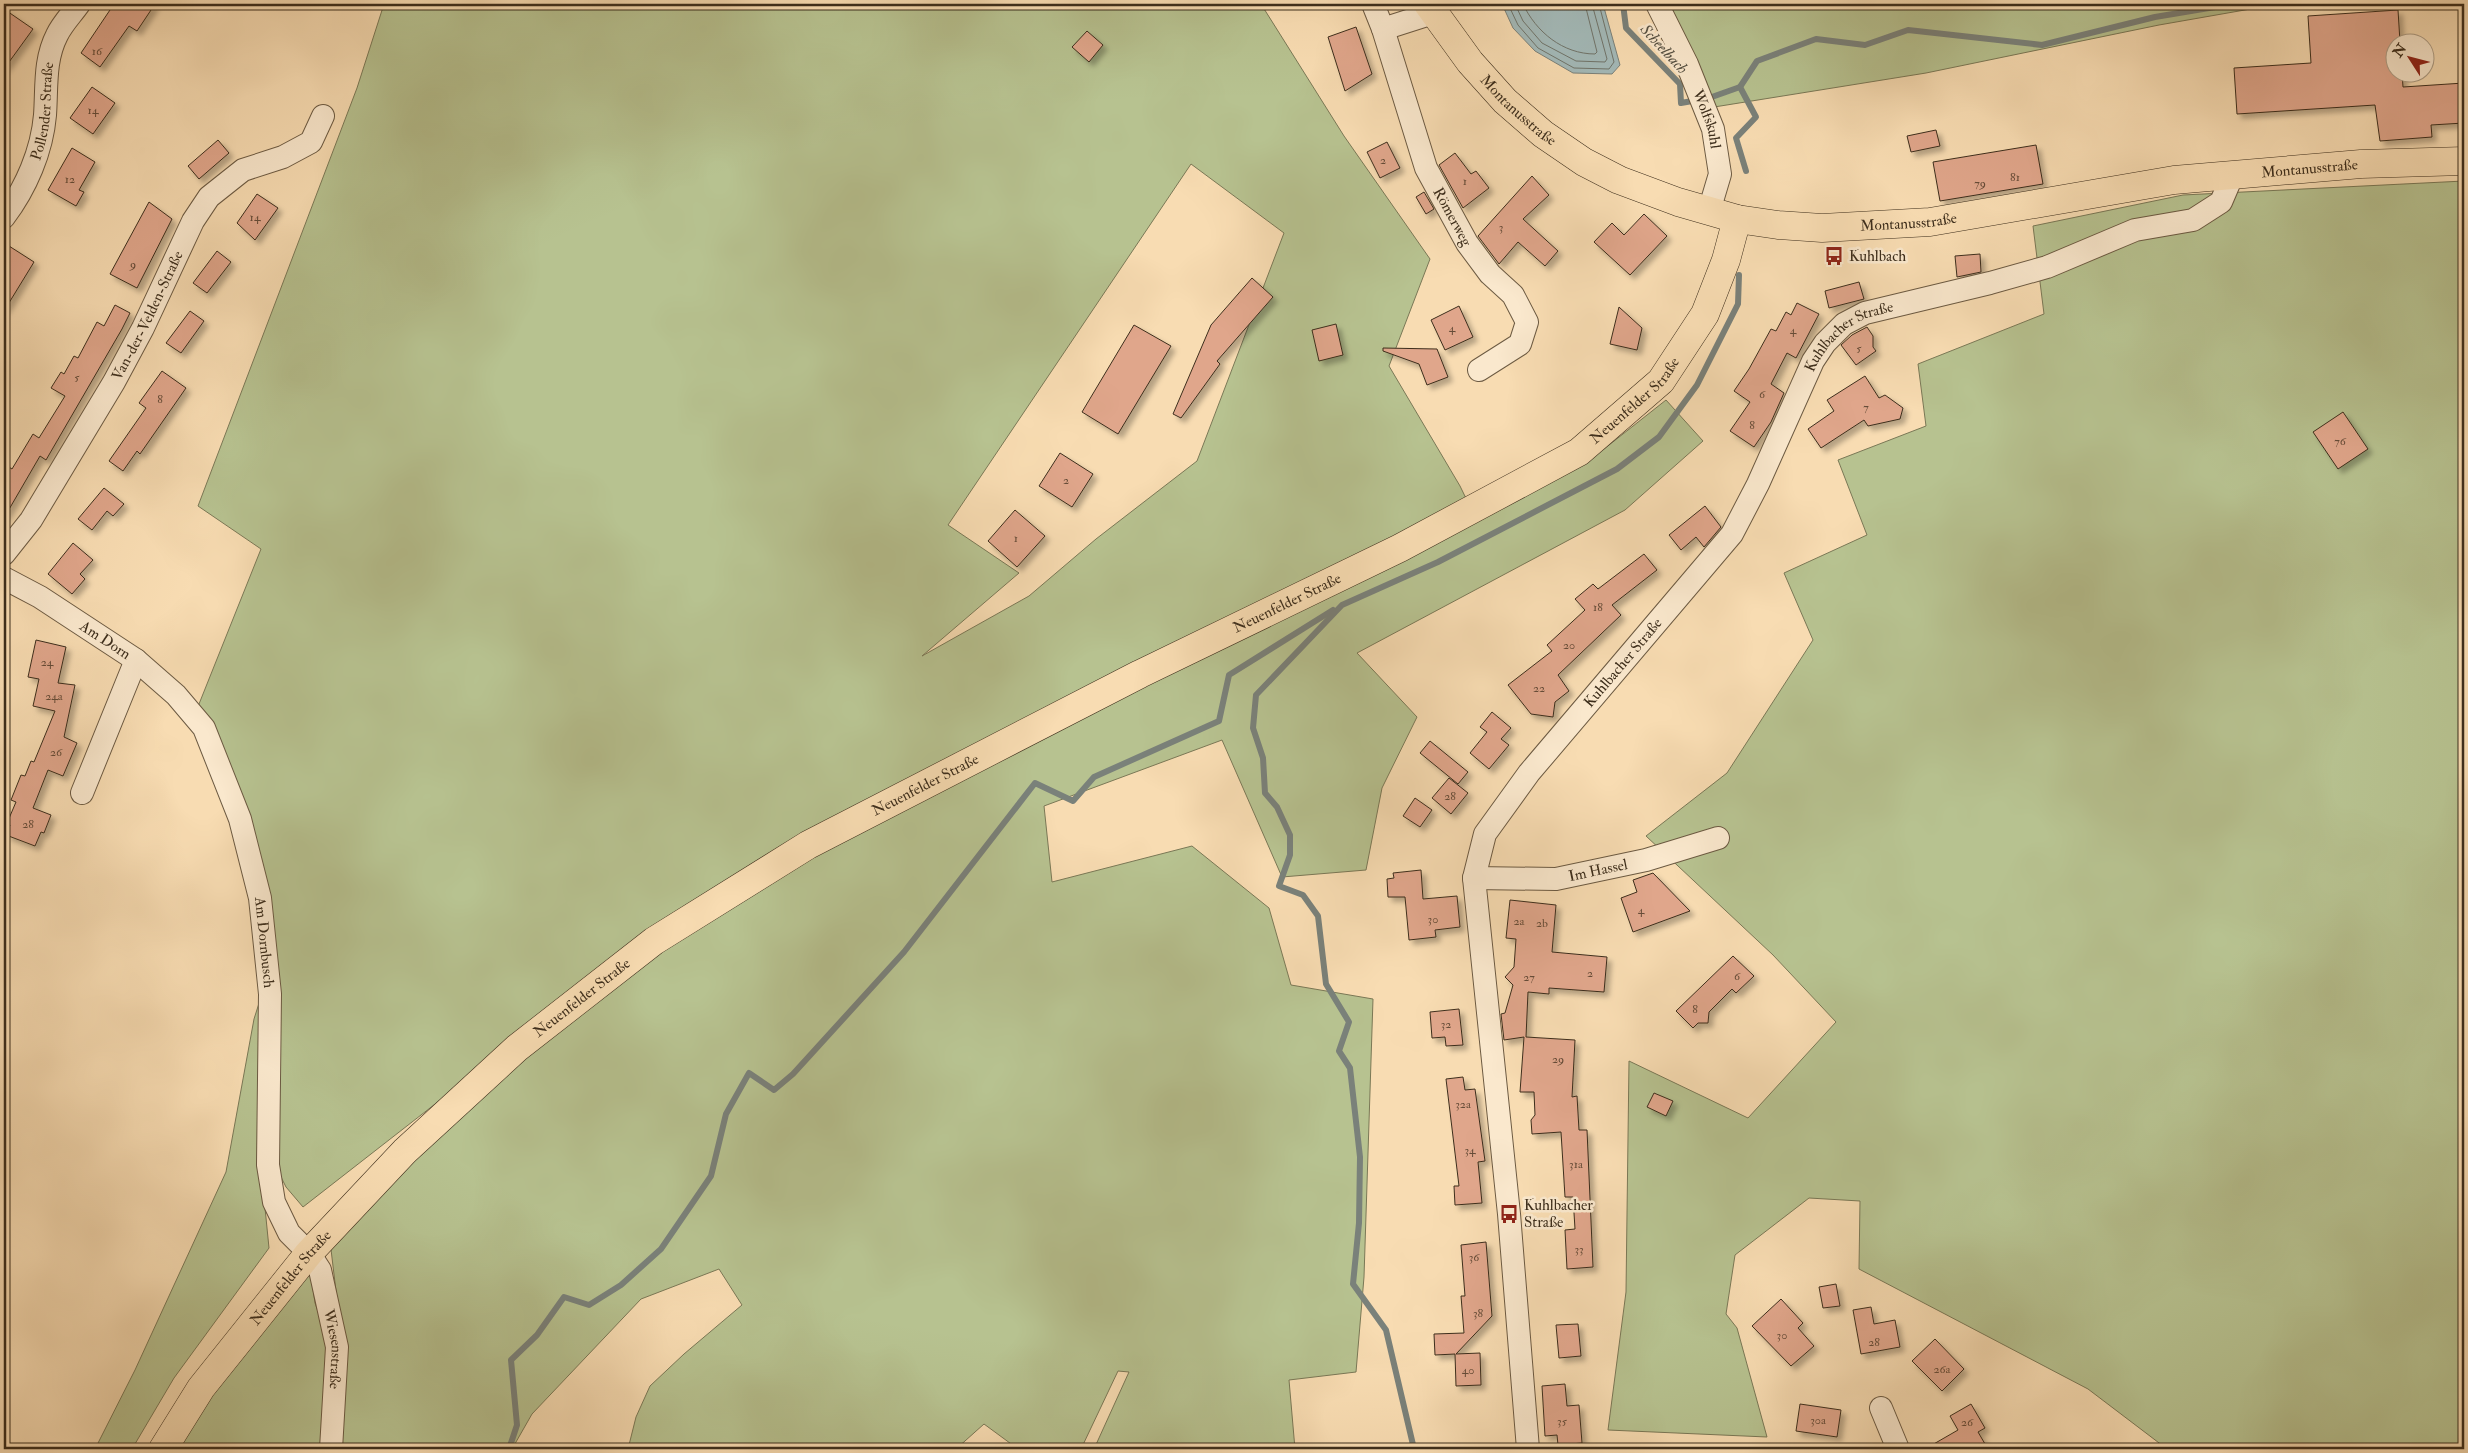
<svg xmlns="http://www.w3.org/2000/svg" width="2468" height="1453" font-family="'IM FELL Double Pica',serif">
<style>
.green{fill:#b7c290;stroke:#7a7856;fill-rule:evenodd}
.water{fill:#a3b9b8;stroke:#7a817a}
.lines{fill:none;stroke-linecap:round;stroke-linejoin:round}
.shore{stroke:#70746a;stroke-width:1}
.stream{stroke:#7a817a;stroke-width:6}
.building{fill:#e0a68b;stroke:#3d2e1c;filter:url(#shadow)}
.minor-casing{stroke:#6c5a42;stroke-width:24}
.major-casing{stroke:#3d2e1c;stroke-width:29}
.minor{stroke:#fae8cd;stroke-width:22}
.major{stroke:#f8dcb2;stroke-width:28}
.labels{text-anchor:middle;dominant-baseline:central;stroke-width:5;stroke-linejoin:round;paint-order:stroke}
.number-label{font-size:12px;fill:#664c38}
.street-label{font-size:15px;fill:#3d2e1c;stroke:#fae8cd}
.poi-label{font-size:15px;fill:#3d2e1c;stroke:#fae8cd;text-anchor:start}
.water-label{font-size:16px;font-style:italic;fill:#565143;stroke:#fae8cd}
</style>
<defs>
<filter id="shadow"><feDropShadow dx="4.5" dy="4.5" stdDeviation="2.5" flood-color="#0004"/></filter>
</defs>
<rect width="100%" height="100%" fill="#f8dcb2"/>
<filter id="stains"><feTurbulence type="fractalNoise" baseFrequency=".004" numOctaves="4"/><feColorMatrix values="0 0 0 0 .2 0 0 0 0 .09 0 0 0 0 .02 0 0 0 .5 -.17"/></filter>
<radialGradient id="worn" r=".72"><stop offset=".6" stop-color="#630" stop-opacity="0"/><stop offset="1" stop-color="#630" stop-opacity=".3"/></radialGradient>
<g class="green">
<path d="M384,4H1261L1344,136L1430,259L1389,366L1460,486L1477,521L1604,449L1666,400L1703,441L1625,510L1357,653L1417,717L1382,788L1366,870L1282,877L1222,740L1044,806L1052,882L1192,846L1269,908L1291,985L1373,999L1364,1277L1356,1372L1289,1380L1295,1449H1094L1129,1372L1118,1371L1081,1449H1018L984,1424L956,1449H628L636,1417L650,1386L684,1354L742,1305L719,1269L641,1299L532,1414L512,1449H335L342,1341L330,1241L480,1069L303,1207L286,1187L274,1163L266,903L197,709L261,549L198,506L357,88ZM1191,164L1284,233L1197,461L1096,539L1029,596L922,656L1019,573L948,525Z"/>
<polygon points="1668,4 2279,4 2159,25 1926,73 1708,108"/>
<polygon points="2464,181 2464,1449 2167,1449 2088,1389 1859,1269 1860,1201 1809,1198 1735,1255 1726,1314 1737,1328 1767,1437 1608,1430 1626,1292 1629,1061 1748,1118 1836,1022 1773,955 1646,836 1727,773 1813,640 1784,573 1867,535 1838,460 1926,426 1918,364 2044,314 2033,226 2183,195"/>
<polygon points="261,997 260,1158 269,1248 174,1378 132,1449 95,1449 135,1370 226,1172 254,1019"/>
<polygon points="310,1268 315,1303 331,1349 325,1449 174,1449 206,1391"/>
</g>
<polygon class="water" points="1502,4 1603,4 1620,65 1612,74 1573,73 1535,51 1513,28"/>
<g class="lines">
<g class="shore">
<polyline points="1508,4 1518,25 1538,48 1574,68 1609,69 1614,62 1599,4"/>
<polyline points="1515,4 1523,21 1542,43 1576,61 1605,62 1607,59 1592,4"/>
<path d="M1523,4C1536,32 1563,54 1595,54L1597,52L1585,4"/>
</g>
<g class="stream">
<polyline points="1623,4 1626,28 1680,84 1681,103 1709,98 1740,87 1757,61 1816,39 1865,45 1908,30 2042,45 2155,17 2233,4"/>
<polyline points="1740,87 1756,117 1736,138 1746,171"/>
<polyline points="509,1449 517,1425 511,1360 537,1335 564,1297 589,1305 621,1285 661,1249 711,1176 726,1114 749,1073 774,1090 793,1074 904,952 1035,783 1073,801 1094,777 1219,721 1229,675 1333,610"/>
<polyline points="1414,1449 1386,1330 1353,1284 1359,1223 1360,1157 1350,1068 1339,1051 1349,1022 1326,984 1318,916 1303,895 1279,886 1290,855 1290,835 1277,807 1265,793 1263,758 1253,728 1256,695 1342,605 1438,562 1617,469 1659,437 1697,385 1738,304 1739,275"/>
</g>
</g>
<g class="building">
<polygon points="114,4 155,4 137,31 129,26 100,67 81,53"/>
<polygon points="4,9 33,29 4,69"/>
<polygon points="2398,10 2400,42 2396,42 2396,72 2402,72 2403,87 2464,83 2464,123 2431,125 2432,137 2380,141 2375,105 2237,114 2234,68 2311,63 2308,16"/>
<polygon points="1356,27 1372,74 1345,91 1328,37"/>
<polygon points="1087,31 1103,45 1089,62 1072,47"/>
<polygon points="92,87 115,103 93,134 70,118"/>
<polygon points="1936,130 1940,146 1911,152 1907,136"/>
<polygon points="218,140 229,153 199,179 188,166"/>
<polygon points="1387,142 1400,168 1380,178 1367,152"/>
<polygon points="2036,145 2043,184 1940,201 1933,162"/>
<polygon points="72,148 95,162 79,190 84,192 76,206 48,190"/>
<polygon points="1455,153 1471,174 1476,171 1489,188 1463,208 1439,165"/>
<polygon points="1532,176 1549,195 1523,219 1558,251 1545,266 1518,242 1499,264 1478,236"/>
<polygon points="1424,192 1434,209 1426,214 1416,197"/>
<polygon points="257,194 278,208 255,240 237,223"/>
<polygon points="149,202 172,219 137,288 110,274"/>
<polygon points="1644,214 1667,236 1630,275 1594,242 1612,223 1624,235"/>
<polygon points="9,246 34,262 4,311 4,254"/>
<polygon points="217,251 231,262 207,293 193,283"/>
<polygon points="1980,254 1981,272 1957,277 1955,256"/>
<polygon points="1252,278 1273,297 1217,361 1220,364 1181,418 1173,414 1211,325"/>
<polygon points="1859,282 1864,299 1829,308 1825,291"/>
<polygon points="1797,303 1819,314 1796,358 1787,353 1771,384 1784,393 1771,422 1754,447 1730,431 1750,402 1734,391 1749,369 1771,329 1776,331 1786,312 1791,315"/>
<polygon points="115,305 130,313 122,329 46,460 40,456 4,518 4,464 12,469 33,434 39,438 65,396 51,388 61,372 64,374 74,356 78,358 97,322 104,326"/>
<polygon points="1459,306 1473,337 1445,350 1431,320"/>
<polygon points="1619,307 1642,328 1637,350 1610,344"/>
<polygon points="190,311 204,321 181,353 166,343"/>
<polygon points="1336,324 1343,355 1319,361 1312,330"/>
<polygon points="1134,325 1171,346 1118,434 1082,412"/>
<polygon points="1867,327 1873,336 1873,347 1876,351 1856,365 1841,345 1852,335"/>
<polygon points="1383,348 1437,349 1448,377 1427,385 1419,364 1383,351"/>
<polygon points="162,371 186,388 140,454 137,451 123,471 109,461 146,408 139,403"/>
<polygon points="1865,376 1879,398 1885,395 1903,408 1900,419 1868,426 1864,420 1821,448 1808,429 1834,411 1827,400"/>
<polygon points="2343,412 2368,449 2338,469 2313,432"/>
<polygon points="1060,453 1093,474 1072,507 1039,486"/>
<polygon points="104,488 124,504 113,516 107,511 92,530 78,519"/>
<polygon points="1705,506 1721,527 1704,547 1696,537 1681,550 1669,535"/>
<polygon points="1015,510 1045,536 1017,567 988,541"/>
<polygon points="73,543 93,560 80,574 85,579 72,594 48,574"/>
<polygon points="1644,554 1657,570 1612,605 1621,615 1558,675 1569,691 1555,702 1553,717 1531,714 1508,685 1552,651 1547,645 1585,610 1575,599 1593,584 1598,589"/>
<polygon points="36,640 66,647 58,683 75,685 64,737 77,743 63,776 48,770 33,808 51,815 44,833 41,832 35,846 6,835 10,825 7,823 16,802 11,800 21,775 25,776 31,761 34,762 55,711 33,706 39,679 28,677"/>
<polygon points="1492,712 1511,728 1501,739 1509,745 1489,769 1470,753 1487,732 1480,727"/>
<polygon points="1430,741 1468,772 1458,784 1420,753"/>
<polygon points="1449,778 1468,793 1451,814 1432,798"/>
<polygon points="1415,798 1432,810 1420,827 1403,816"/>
<polygon points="1421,870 1423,899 1457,896 1460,927 1435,930 1436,937 1409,940 1405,897 1388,897 1387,879 1394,878 1393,873"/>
<polygon points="1653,873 1690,911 1633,932 1621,898 1637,892 1633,880"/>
<polygon points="1510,900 1556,905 1552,952 1607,957 1604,992 1549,988 1549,994 1528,992 1526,1037 1575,1040 1572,1097 1577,1096 1579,1130 1587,1130 1593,1267 1567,1269 1565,1230 1575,1229 1573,1197 1565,1197 1561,1132 1532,1134 1531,1120 1535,1115 1534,1092 1520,1092 1524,1037 1504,1040 1501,1014 1505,1013 1513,985 1505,977 1514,967 1516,939 1506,938"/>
<polygon points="1733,956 1754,976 1736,993 1732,989 1709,1012 1708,1023 1698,1023 1693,1028 1676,1011"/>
<polygon points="1459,1009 1463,1045 1446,1046 1445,1037 1432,1038 1430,1012"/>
<polygon points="1463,1077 1465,1090 1475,1089 1485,1161 1478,1162 1482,1203 1455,1205 1454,1186 1459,1186 1446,1079"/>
<polygon points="1654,1093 1673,1101 1666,1116 1647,1107"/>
<polygon points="1486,1242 1492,1316 1456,1354 1480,1353 1481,1385 1456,1386 1455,1354 1435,1355 1434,1334 1464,1333 1461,1296 1465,1296 1461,1245"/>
<polygon points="1836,1284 1840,1306 1823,1308 1819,1287"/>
<polygon points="1781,1299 1803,1323 1798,1328 1814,1346 1791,1366 1752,1326"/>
<polygon points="1871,1307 1874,1324 1895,1320 1900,1347 1861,1354 1853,1310"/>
<polygon points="1578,1324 1581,1356 1559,1358 1556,1325"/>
<polygon points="1935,1339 1964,1369 1942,1391 1912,1361"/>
<polygon points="1565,1384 1567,1406 1579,1405 1582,1443 1558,1445 1557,1435 1545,1436 1542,1386"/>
<polygon points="1800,1404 1841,1410 1837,1437 1796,1431"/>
<polygon points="1971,1404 1985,1428 1978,1432 1988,1449 1925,1449 1958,1430 1950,1416"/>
</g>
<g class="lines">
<g class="minor-casing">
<g id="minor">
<polyline points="1373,4 1383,29 1433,13"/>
<path id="s1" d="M1657,4L1687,64L1713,129L1720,174L1709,211"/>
<path id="s2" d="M1383,29L1426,168L1467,243L1490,274L1513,295L1527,322L1520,344L1479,370"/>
<path id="s3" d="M4,217C26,188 42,151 45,115C47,88 44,60 57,35C62,24 72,14 79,4"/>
<path id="s4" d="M4,554L31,520L114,382L143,328L193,221L209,197L243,170L283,157L311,142L323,116"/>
<path id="s5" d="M4,578L40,597L136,660L176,695L204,728L240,819L260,898L270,994L268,1165L274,1202L289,1233L309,1253L320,1270L337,1347L331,1449"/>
<polyline points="82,793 136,660"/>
<path id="s6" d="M1474,878L1556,879L1646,860L1718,838"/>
<polyline points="1881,1408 1898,1449"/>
<path id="s7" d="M1528,1449L1509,1214L1474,878L1485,834L1529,773L1732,534L1758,484L1813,361L1825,343L1844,324L1865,313L1990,283L2047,267L2135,230L2193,220L2221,202L2233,174"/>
</g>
</g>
<g class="major-casing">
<g id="major">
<path id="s8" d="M1428,4L1470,62L1505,101L1543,134L1584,162L1619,180L1678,202L1737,219L1778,225L1822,228L1930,222L2174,180L2361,164L2464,161"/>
<path id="s9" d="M163,1449L201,1388L309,1253L405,1151L517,1048L654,941L808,845L1140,674L1400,548L1579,452L1661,381L1705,314L1726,260L1737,219"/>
</g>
</g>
<use href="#minor" class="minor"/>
<use href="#major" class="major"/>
</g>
<defs>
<g id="bus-bare" transform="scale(1.5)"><path d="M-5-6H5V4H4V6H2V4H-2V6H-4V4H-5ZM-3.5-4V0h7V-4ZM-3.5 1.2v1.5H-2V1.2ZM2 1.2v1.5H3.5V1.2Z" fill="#8f2418" stroke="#fae8cd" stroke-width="2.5" paint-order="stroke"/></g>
</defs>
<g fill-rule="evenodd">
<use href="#bus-bare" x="1834" y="256"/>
<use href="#bus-bare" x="1509" y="1214"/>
</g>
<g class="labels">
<g class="number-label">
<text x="97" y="51">16</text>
<text x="93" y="110">14</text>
<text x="1383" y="160">2</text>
<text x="2015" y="177">81</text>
<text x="70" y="179">12</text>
<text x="1465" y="181">1</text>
<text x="1980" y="183">79</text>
<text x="255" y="217">14</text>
<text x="1501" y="227">3</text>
<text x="133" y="264">9</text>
<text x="1452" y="328">4</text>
<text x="1793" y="330">4</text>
<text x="1859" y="348">5</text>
<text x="77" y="377">5</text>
<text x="1762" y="394">6</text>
<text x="160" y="399">8</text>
<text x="1866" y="407">7</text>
<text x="1752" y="425">8</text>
<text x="2340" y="441">76</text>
<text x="1066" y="480">2</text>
<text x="1016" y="538">1</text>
<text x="1598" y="607">18</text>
<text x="1569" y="645">20</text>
<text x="47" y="662">24</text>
<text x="1539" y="688">22</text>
<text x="54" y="696">24a</text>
<text x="56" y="752">26</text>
<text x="1450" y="796">28</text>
<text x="28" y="824">28</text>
<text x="1641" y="910">4</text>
<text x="1433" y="919">30</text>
<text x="1519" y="921">2a</text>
<text x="1542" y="923">2b</text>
<text x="1590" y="973">2</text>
<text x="1737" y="976">6</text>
<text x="1529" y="977">27</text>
<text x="1695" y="1009">8</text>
<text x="1446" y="1024">32</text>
<text x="1558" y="1059">29</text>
<text x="1463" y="1104">32a</text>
<text x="1470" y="1150">34</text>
<text x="1576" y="1164">31a</text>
<text x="1579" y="1249">33</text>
<text x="1474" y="1257">36</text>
<text x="1478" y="1313">38</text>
<text x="1782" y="1335">30</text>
<text x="1874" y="1342">28</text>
<text x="1942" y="1369">26a</text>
<text x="1468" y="1370">40</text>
<text x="1818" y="1420">30a</text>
<text x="1562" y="1421">35</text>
<text x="1967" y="1422">26</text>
</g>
<g class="street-label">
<text stroke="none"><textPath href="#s8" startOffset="140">Montanusstraße</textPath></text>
<text stroke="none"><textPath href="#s3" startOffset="115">Pollender Straße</textPath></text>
<text stroke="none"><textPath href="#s1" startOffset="126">Wolfskuhl</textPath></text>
<text stroke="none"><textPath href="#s8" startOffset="965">Montanusstraße</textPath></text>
<text stroke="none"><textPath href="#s2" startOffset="201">Römerweg</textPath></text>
<text stroke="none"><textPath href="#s8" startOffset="560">Montanusstraße</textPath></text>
<text stroke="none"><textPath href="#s4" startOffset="279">Van-der-Velden-Straße</textPath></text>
<text stroke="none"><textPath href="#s7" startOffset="1244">Kuhlbacher Straße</textPath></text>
<text stroke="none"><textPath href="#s9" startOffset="1834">Neuenfelder Straße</textPath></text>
<text stroke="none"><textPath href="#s9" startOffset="1429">Neuenfelder Straße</textPath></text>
<text stroke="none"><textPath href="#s5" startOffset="119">Am Dorn</textPath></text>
<text stroke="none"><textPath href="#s7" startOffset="839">Kuhlbacher Straße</textPath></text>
<text stroke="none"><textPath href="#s9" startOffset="1024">Neuenfelder Straße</textPath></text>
<text stroke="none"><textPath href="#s6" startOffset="125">Im Hassel</textPath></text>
<text stroke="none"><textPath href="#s5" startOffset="476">Am Dornbusch</textPath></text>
<text stroke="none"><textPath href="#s9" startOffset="619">Neuenfelder Straße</textPath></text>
<text stroke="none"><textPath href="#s9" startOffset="214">Neuenfelder Straße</textPath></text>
<text stroke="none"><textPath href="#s5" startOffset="900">Wiesenstraße</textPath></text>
</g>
<g class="poi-label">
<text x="1849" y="256">Kuhlbach</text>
<text x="1524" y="1205">Kuhlbacher<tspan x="1524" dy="17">Straße</tspan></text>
</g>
<g class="water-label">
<text transform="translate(1664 49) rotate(47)">Scheelbach</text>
</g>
</g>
<rect width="2468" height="1453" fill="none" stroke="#f8dcb2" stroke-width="20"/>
<rect x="5" y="5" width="2458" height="1443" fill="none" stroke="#3d2e1c" stroke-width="2.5"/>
<rect x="10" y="10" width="2448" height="1433" fill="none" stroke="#3d2e1c"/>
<g transform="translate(2410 58) rotate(306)"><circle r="24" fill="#fae8cd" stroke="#ae9e86"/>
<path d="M0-4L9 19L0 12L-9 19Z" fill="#8f2418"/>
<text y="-8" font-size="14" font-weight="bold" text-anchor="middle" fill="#3d2e1c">N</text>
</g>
<rect width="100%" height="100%" filter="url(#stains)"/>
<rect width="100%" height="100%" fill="url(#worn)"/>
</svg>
